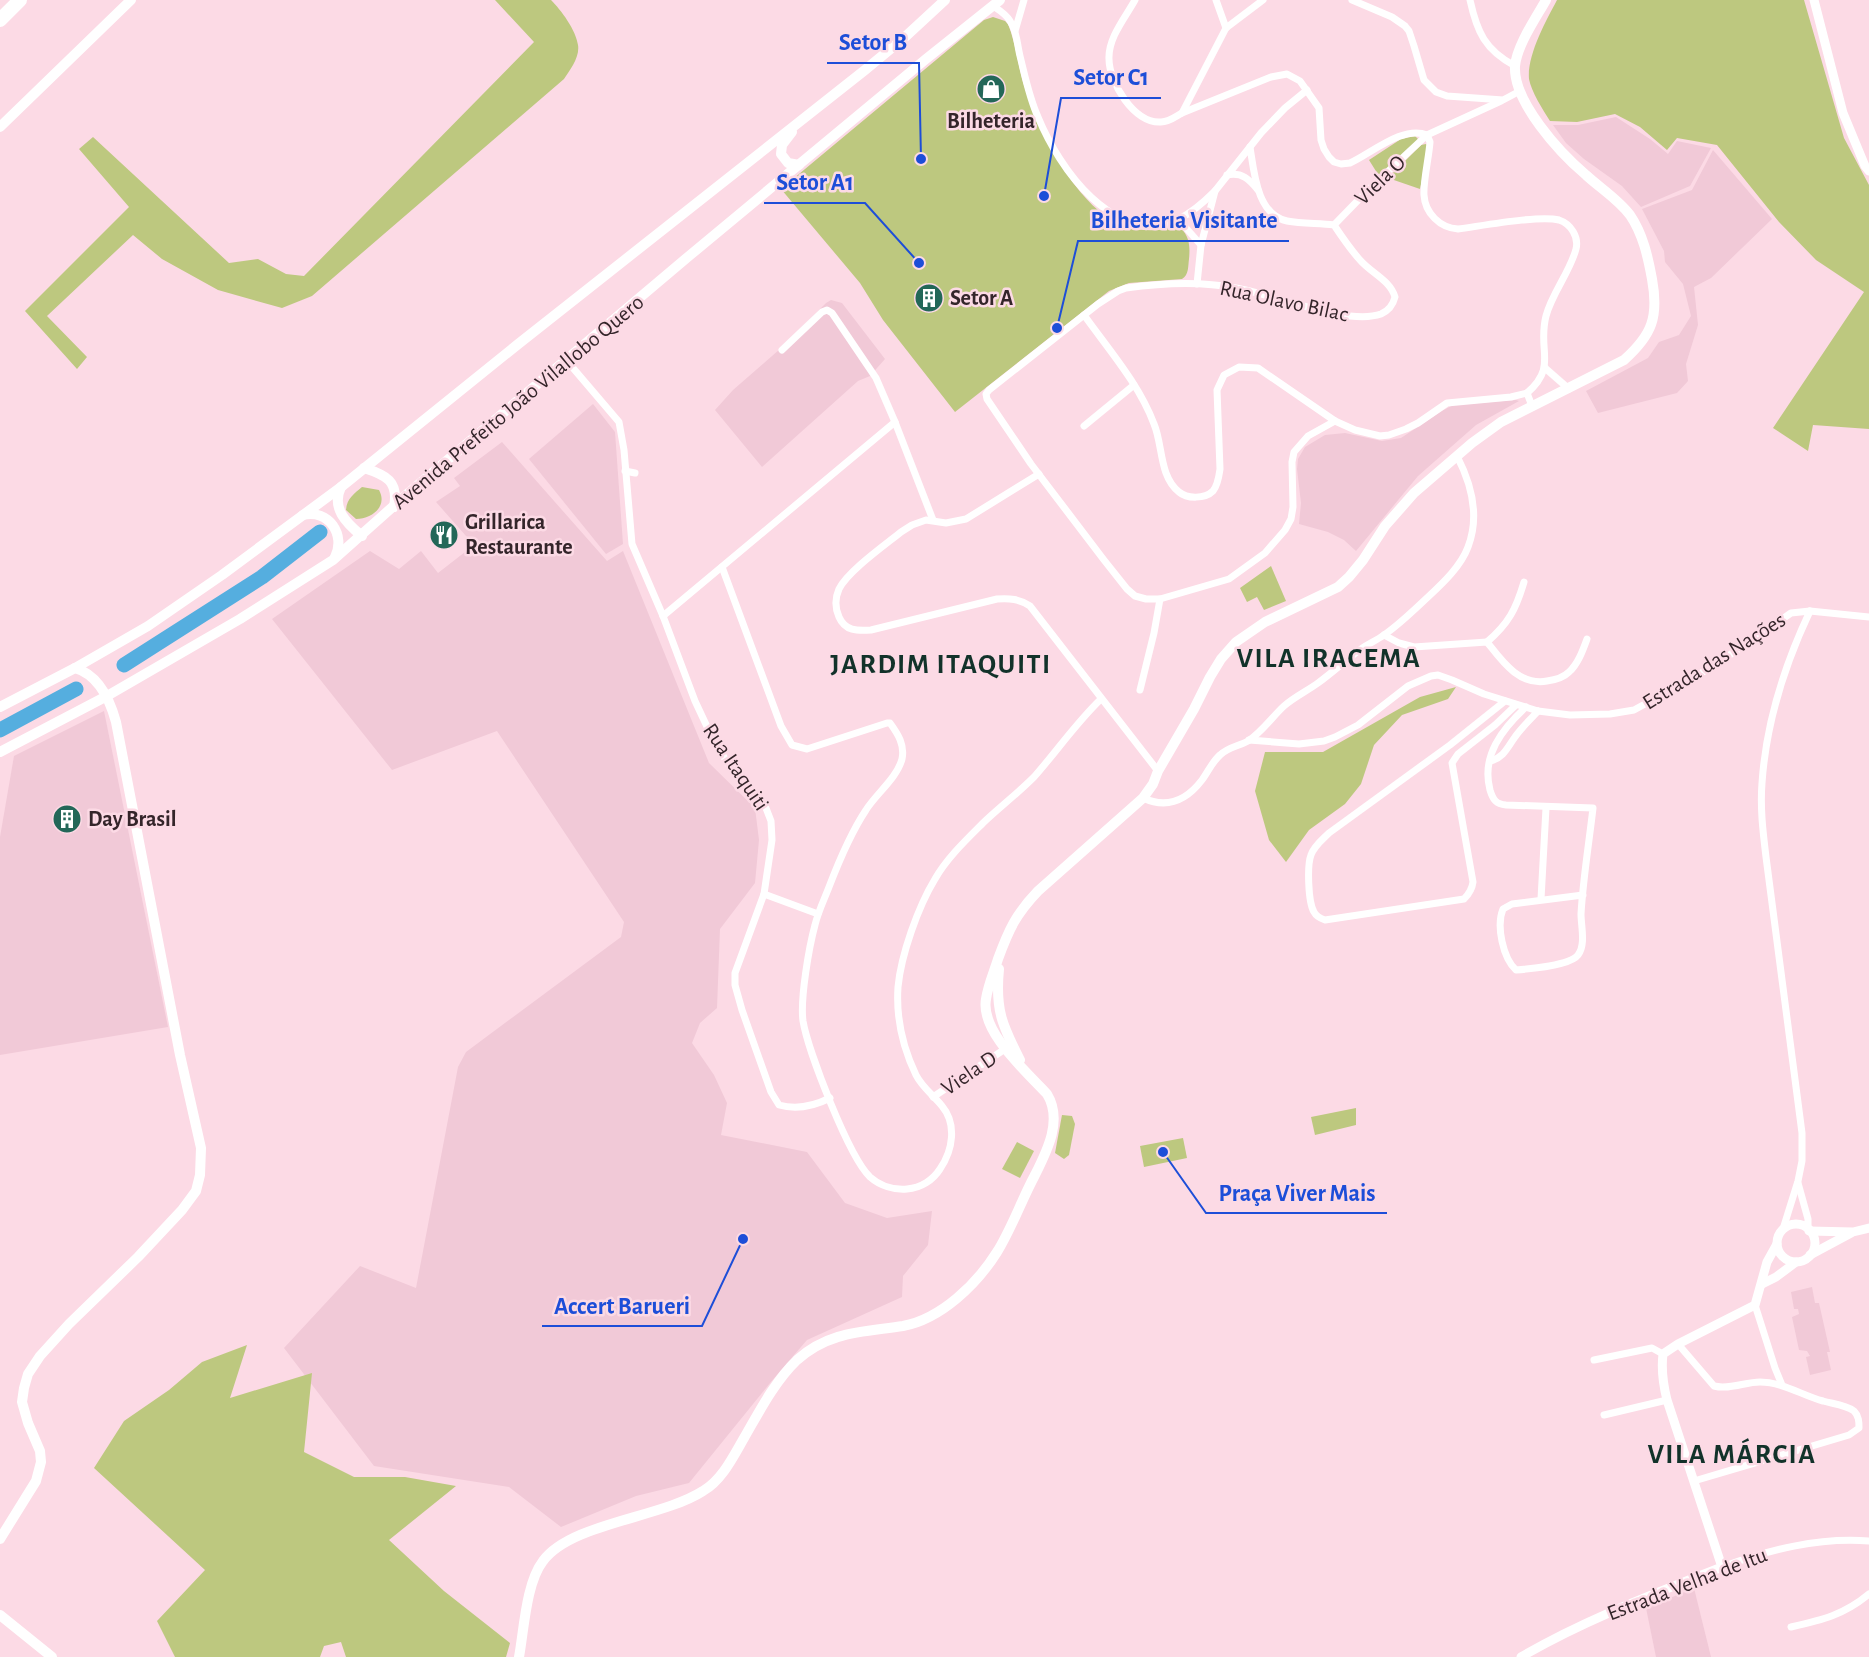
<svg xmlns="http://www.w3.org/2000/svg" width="1869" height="1657" font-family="'Alegreya Sans',sans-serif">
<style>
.built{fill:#f1c9d7}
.green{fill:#bdc87f}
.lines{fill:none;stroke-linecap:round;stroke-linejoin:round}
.river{stroke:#55aedf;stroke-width:15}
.minor{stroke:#fff;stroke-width:7}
.tertiary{stroke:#fff;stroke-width:9}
.secondary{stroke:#fff;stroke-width:10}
.motorway{stroke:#fff;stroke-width:14}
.labels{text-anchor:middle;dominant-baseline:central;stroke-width:5;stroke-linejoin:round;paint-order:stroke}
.poi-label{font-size:22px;font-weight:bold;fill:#34252a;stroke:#fcdae5;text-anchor:start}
.street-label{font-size:22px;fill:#34252a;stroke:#fcdae5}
.district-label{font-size:28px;font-weight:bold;letter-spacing:1.5px;fill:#12322a;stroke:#fcdae5}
.leader{fill:none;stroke:#1d4ed8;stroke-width:2}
.callout-dot{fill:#1d4ed8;stroke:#fcdae5;stroke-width:2}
.callout-label{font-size:24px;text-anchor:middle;font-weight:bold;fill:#1d4ed8;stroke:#fcdae5;stroke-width:5;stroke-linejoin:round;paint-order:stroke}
</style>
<rect width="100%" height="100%" fill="#fcdae5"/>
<g class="built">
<polygon points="1616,117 1650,139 1668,154 1677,141 1711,148 1690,186 1641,207 1622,186 1584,159 1566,143 1553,125 1578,125"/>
<polygon points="1713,150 1772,219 1711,278 1694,287 1698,325 1686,364 1688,381 1677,393 1598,413 1586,391 1648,358 1659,342 1679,335 1691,316 1683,284 1665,262 1664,251 1642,209 1692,190"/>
<polygon points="831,300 842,303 885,359 870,376 858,381 762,467 715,410 733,390 780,349 826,303"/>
<polygon points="1516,400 1519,401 1476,425 1418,476 1356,551 1344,540 1328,532 1299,524 1301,503 1297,469 1298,459 1305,447 1325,435 1345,433 1382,441 1401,438 1442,411 1453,405"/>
<polygon points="593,404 615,432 623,544 606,554 529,459"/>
<polygon points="502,442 607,561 623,551 709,763 755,808 759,840 755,883 720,929 717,1008 700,1023 692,1043 714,1075 727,1103 721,1135 807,1152 845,1203 887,1218 932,1211 928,1245 903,1276 902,1297 807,1340 770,1383 689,1483 636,1496 561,1527 509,1487 374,1466 284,1348 360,1266 416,1288 458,1067 466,1052 621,937 624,922 497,731 392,770 272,619 370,551 399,569 421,551 438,573 474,545 436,502 460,486 454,478"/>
<polygon points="104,711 168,1027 0,1055 0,837 14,756"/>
<polygon points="1812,1287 1815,1303 1819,1303 1830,1352 1827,1352 1831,1370 1810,1375 1806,1357 1810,1356 1807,1351 1799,1350 1792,1317 1799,1314 1798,1309 1794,1309 1791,1292"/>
<polygon points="1694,1588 1711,1657 1656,1657 1646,1608"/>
</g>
<g class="green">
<path d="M495,0H551C561,10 576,30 578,45C580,57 570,70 564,79L312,296L282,308L218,290L162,259L133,235L47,316L87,357L77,369L25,311L129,207L79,149L93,137L229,263L258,259L286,274L304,276L534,42Z"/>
<path d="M1557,0H1804L1844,138L1869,185V429L1813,425L1808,451L1773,428L1864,292L1816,260L1779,222L1717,145L1677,138L1667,150L1640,127L1615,114L1577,122L1550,121C1543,110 1531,91 1529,79C1527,55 1546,21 1557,0Z"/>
<path d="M993,17L1005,21L1008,24C1015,41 1018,64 1023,82C1036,124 1065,182 1099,211C1116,226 1137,232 1158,230C1165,229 1174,225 1181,229C1190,236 1190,249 1189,259C1188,266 1189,275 1182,279L1129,283L1109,291L955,412L883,320L860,283L781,189L984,20Z"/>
<polygon points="1415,136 1418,139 1417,142 1379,176 1369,160 1401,139"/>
<polygon points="1426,144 1429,147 1420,189 1388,178 1421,145"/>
<path d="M362,487L379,490C388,506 372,519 356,519L346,510C347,498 354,494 362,487Z"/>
<polygon points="1271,566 1286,601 1264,610 1257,597 1247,602 1240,588"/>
<polygon points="1456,687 1448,699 1402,715 1374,745 1361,784 1345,804 1309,830 1286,862 1269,840 1255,791 1265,752 1323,752 1420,697"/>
<polygon points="1356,1108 1356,1125 1315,1135 1311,1117"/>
<polygon points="1062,1115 1072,1116 1075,1124 1069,1155 1064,1159 1055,1153"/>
<polygon points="1183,1138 1187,1158 1144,1167 1140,1146"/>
<polygon points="1017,1142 1034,1151 1020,1178 1002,1169"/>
<polygon points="247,1345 230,1398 312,1373 304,1452 354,1477 405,1477 456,1486 389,1540 444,1591 510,1643 506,1657 346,1657 341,1642 324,1646 320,1657 175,1657 157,1621 205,1570 94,1468 124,1421 169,1390 202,1362"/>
</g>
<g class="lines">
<g class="river">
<polyline points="124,665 262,577 320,532"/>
<polyline points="0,730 76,689"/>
</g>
<g class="minor">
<path d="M1135,0C1125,18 1108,38 1109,59C1109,82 1134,124 1161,122C1169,122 1175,117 1182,113L1271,77L1287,74L1300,81L1319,108L1321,140L1324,149L1329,157L1334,162L1341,164L1350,163C1372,153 1403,125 1427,135L1430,142C1429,157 1423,182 1424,195C1425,213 1440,228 1458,229C1481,226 1539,215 1559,220C1571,224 1579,237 1576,249C1570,272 1552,293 1546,316C1537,351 1558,366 1527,393L1532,406"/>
<polyline points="1216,0 1226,28"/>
<polyline points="1352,0 1392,17 1405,26 1409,31 1414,46 1424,80 1436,92 1447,96 1503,100 1520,91"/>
<path d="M1470,0C1477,32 1485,50 1515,66"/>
<path d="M993,6C999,10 1006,14 1010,21C1017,31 1017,44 1020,56C1025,76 1029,97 1038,117C1059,168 1113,247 1179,219C1193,212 1204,202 1215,191"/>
<polyline points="1015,31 1024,0"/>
<polyline points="1182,113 1226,28 1263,0"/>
<path d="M1250,147C1254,172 1257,215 1287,221C1303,224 1319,223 1334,225C1342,237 1350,249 1360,260C1371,273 1390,280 1395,297C1393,305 1388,311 1381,314C1347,326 1273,294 1236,288C1201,281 1161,283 1126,288L1118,291L1098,304L989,390L986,394L987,399L1031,464L1104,560L1127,589L1135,596L1146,599H1160L1229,579L1265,553L1285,530L1291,519L1293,507L1292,462L1294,452L1308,436L1335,421"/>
<path d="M1227,175C1242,172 1249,179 1258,190"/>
<polyline points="1189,213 1205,225"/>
<polyline points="1178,219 1201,245"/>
<polyline points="1334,225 1368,190 1427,135 1501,101"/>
<polyline points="1197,284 1201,245 1215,191 1261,133 1285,108 1307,90"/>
<path d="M1084,315C1109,350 1139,384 1154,424C1163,445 1159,476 1179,492C1187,499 1205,499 1213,491C1218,485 1219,476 1220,469L1217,390L1224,375L1239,367L1258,368L1335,421L1355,430L1380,436L1389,435L1406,429L1418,423L1447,403L1511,397L1527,393"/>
<polyline points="782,350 822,312 827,310 832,313 876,378 895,422 933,520"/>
<path d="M567,361L619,422L624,450L632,544L663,616L695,701L710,733L728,764L764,803L771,821L772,840L764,894L735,973V985L742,1010L771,1092L779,1105C796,1110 814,1106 830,1098"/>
<polyline points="1545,368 1569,389"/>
<polyline points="1084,426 1134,385"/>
<polyline points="625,471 635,473"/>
<path d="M1039,474L966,519L946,523L926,520L912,525L901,532C885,545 848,571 839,589C835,598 835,608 839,617C845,631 857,631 871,630L997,599C1010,598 1019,599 1030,606L1158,771"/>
<path d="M722,567L781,726L792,745L807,749L887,723H890C898,734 905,745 902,759C897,778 876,794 866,810C850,834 839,861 829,887C824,900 818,912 815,925C809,947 800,999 803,1021C808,1051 849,1157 870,1177C880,1186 894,1190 907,1189C921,1188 933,1180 940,1169C953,1150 957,1124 942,1106C933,1095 922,1087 916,1075C903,1048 896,1017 898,987C901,955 918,907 935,879C947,858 966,840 983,823C1000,807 1018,793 1034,777C1057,751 1076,723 1101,699"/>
<polyline points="663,616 895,422"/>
<path d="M1384,635L1399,643L1414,647L1487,642C1502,661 1519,686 1547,681C1555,680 1563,678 1569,672C1578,664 1583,650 1587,639"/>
<path d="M1487,642C1509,623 1516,609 1524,582"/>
<polyline points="1140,690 1154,633 1160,599"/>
<path d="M1505,701L1450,745L1329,833C1322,840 1314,846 1311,855C1307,865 1308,902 1314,912C1316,916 1319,918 1325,920L1464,899C1469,894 1472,890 1473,882L1452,763L1458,754L1495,725L1516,705"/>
<path d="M1526,707C1502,729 1481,756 1490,790C1493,800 1496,804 1506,805L1593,808C1589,843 1583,879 1581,914C1581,926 1586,945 1578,955C1571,965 1529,969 1516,970C1503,958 1496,926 1503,909L1512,904L1583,895"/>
<polyline points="1249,740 1299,744 1324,741 1335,737 1358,725 1408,686 1431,676 1438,675 1452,680 1484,694 1538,711 1570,715 1610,714 1634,710 1712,667 1791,613 1810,611 1869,617"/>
<path d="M1491,761C1504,757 1507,748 1515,737C1521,728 1530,720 1538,711"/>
<path d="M1143,798C1167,809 1186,801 1202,780C1208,772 1212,762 1220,755C1228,747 1239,746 1248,741C1261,733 1273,716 1284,706C1294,697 1307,691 1318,683C1333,672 1346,660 1361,649C1368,644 1377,640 1384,635C1400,624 1414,610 1429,596C1443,583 1461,566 1468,547C1480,516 1472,485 1457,456"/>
<polyline points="764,894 818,914"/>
<polyline points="1541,899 1546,808"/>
<polyline points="933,1097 1005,1049"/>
<polyline points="1798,1183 1808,1219 1808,1229"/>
<path d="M1783,1229L1798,1181L1802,1161V1133L1766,857C1763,832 1760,808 1762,783C1766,724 1785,664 1810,611"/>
<polyline points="1755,1305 1775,1368 1782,1385"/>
<path d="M1678,1344L1714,1386C1729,1390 1745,1382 1760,1382C1783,1382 1801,1395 1823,1401C1833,1404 1844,1404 1854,1411C1859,1416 1859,1422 1859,1428L1849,1435L1694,1481"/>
<polyline points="1594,1360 1652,1348 1663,1354"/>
<polyline points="1604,1415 1667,1400"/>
<path d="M1722,1567C1769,1550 1818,1537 1869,1541"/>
<path d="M1791,1627C1822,1620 1844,1615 1869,1594"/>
</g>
<g class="tertiary">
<polyline points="1814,0 1843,113 1865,166 1869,171"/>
<circle cx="1796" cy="1243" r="19"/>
<polyline points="1809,1231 1853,1232 1869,1228"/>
<polyline points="1810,1255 1851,1233"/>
<polyline points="1762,1284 1776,1277 1796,1262"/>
<path d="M1521,1657C1584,1620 1654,1594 1722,1567L1667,1400C1663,1384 1661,1370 1663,1354L1678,1344L1755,1305L1767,1262L1777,1244"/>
</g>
<g class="secondary">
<polyline points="0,127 131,0"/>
<polyline points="792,132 782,145 781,154 788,163 799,165"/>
<path d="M364,468C386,475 399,481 394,507"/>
<path d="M341,487C331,508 346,523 362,536"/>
<path d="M303,515C329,509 346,535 335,557"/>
<polyline points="0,707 75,668 148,626 222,575 341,487 517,345 865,70 905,37 945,0"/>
<polyline points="0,752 107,696 240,619 333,560 406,495 689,256 926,59 1000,0"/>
<path d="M999,969C995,1009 1002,1025 1020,1060"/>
<path d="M0,1539L36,1481L41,1462L40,1451L28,1423L22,1402L24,1388L28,1374L40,1356L69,1324L138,1257L182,1210L196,1191L200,1175L201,1148L180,1055L116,722C110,700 99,675 75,668"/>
<polyline points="0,1615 52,1657"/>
<path d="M519,1657C524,1630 526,1583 543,1561C571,1523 661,1518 703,1491C722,1480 733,1457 744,1438C759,1412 775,1381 797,1360C829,1331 864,1332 903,1326C941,1319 977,1284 997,1252C1011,1230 1022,1199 1035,1175C1047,1151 1063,1120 1047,1094C1027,1072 980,1032 986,999C988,985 994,972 998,959C1009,929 1016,914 1038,891L1143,798L1153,784L1158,771L1194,709L1210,677L1221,659L1236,642L1265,622L1338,587L1349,577L1363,560L1385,526L1414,493L1472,443L1501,422L1624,360C1652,335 1659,317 1652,279C1648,257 1643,234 1630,215C1618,199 1600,188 1586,175C1560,153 1513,102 1515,66C1517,45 1536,18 1546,0"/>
</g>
<polyline class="motorway" points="0,20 20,0"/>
</g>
<defs>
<g id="shop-disc" transform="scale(1.5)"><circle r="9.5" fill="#236758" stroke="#fcdae5"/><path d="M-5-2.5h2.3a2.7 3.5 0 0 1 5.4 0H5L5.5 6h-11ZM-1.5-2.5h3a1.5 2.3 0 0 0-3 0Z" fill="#fff"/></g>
<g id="building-disc" transform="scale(1.5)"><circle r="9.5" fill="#236758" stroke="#fcdae5"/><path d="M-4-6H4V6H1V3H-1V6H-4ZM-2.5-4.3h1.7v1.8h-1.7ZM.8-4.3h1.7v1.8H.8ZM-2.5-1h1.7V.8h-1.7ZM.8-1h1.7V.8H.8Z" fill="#fff"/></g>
<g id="restaurant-disc" transform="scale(1.5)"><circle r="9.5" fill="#236758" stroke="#fcdae5"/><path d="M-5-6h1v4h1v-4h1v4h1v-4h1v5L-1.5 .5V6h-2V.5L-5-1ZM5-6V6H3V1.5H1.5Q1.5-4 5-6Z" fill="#fff"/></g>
</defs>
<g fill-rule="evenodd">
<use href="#shop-disc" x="991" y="89"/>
<use href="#building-disc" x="929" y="298"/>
<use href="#restaurant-disc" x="444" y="535"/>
<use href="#building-disc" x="67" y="819"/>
</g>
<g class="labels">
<g class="poi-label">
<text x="991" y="121" text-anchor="middle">Bilheteria</text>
<text x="950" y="298">Setor A</text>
<text x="465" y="522">Grillarica<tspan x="465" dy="25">Restaurante</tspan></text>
<text x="88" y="819">Day Brasil</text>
</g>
<g class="street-label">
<text transform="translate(1380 180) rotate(-44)">Viela O</text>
<text transform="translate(1284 301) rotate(12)">Rua Olavo Bilac</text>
<text transform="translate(518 402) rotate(-40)">Avenida Prefeito João Vilallobo Quero</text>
<text transform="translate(1714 661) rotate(-32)">Estrada das Nações</text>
<text transform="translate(736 767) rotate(56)">Rua Itaquiti</text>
<text transform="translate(969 1073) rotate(-34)">Viela D</text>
<text transform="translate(1687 1584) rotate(-21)">Estrada Velha de Itu</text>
</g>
<g class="district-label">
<text x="1329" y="659">VILA IRACEMA</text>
<text x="941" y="665">JARDIM ITAQUITI</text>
<text x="1732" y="1455">VILA MÁRCIA</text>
</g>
</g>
<path class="leader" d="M921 159L919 63H827M1044 196L1061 98H1161M919 263L865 203H764M1057 328L1078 241H1289M1163 1152L1206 1213H1387M743 1239L702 1326H542"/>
<g class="callout-dot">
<circle cx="921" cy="159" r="6"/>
<circle cx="1044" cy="196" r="6"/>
<circle cx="919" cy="263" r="6"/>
<circle cx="1057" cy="328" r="6"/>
<circle cx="1163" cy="1152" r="6"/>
<circle cx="743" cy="1239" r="6"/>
</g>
<g class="callout-label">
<text x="873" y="50">Setor B</text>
<text x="1111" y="85">Setor C1</text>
<text x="815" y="190">Setor A1</text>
<text x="1184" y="228">Bilheteria Visitante</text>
<text x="1297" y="1201">Praça Viver Mais</text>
<text x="622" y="1314">Accert Barueri</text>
</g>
</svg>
